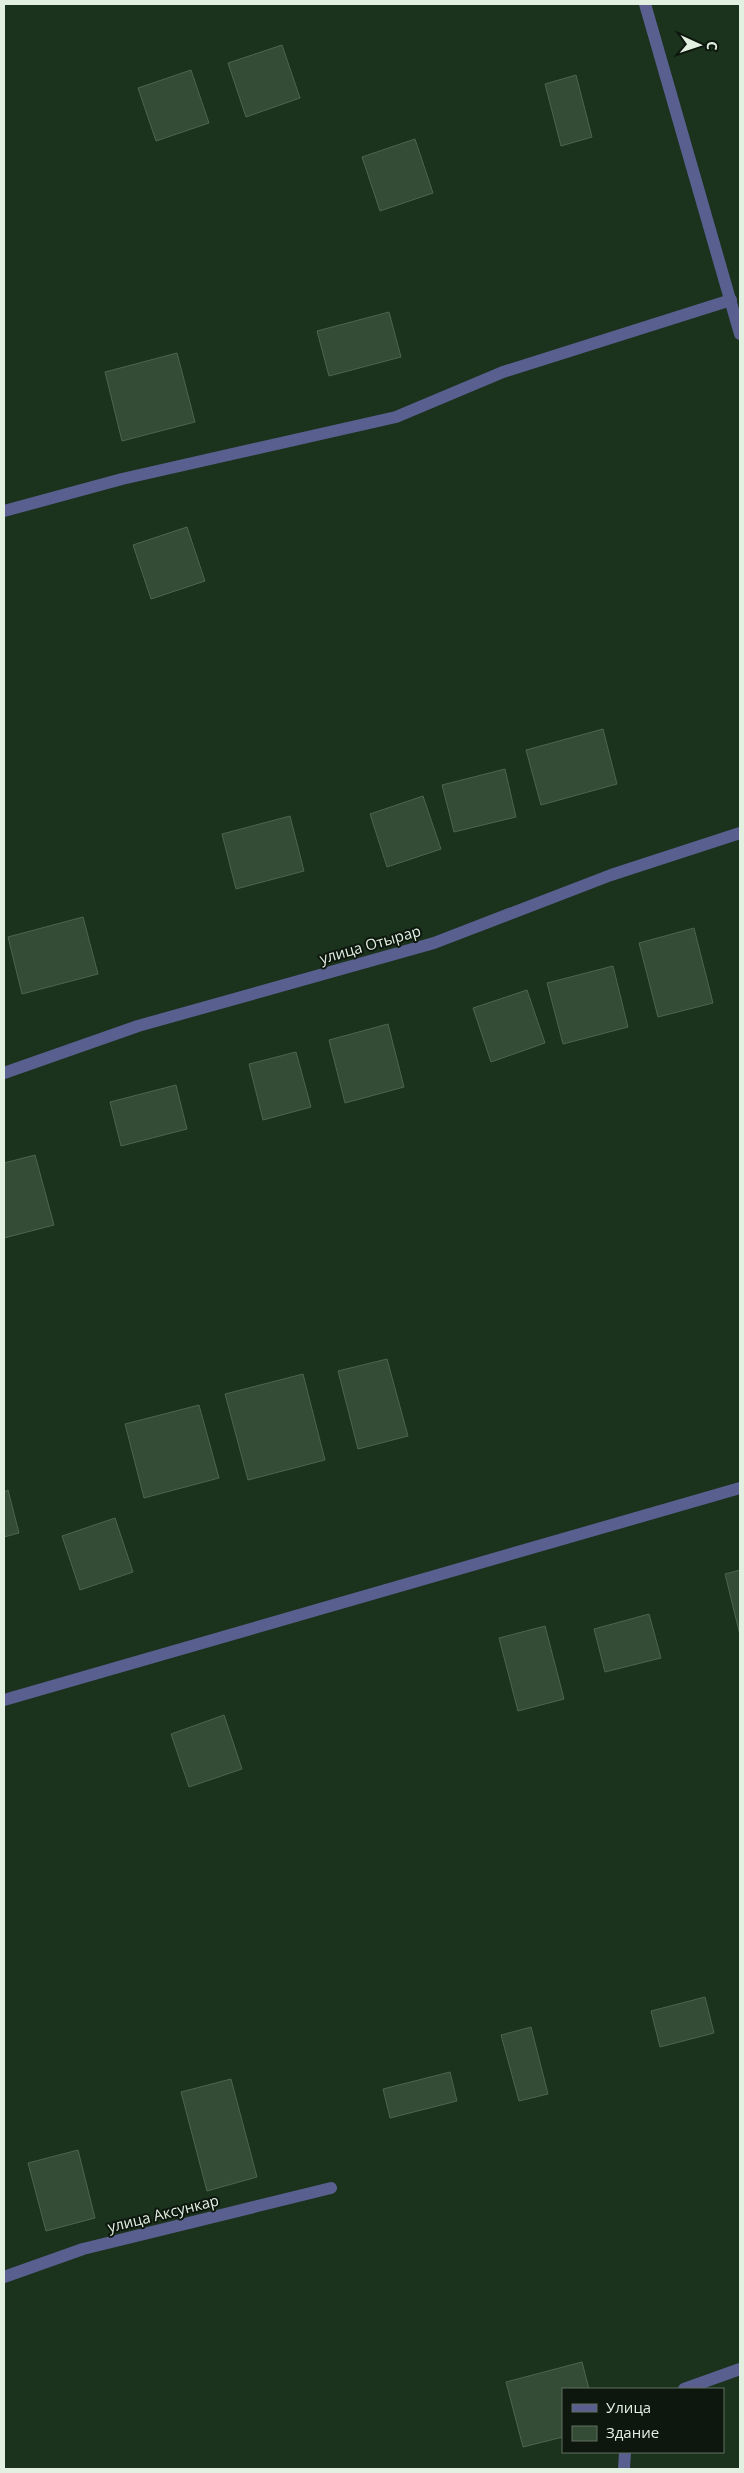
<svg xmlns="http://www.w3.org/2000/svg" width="744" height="2473" font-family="'Open Sans',sans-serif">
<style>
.building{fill:#344c35;stroke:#4c654d}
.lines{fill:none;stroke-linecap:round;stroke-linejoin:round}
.service{stroke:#595f8e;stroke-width:12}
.minor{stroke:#595f8e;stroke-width:12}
.labels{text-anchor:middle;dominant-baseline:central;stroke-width:4;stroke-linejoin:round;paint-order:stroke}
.street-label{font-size:15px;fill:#e2f0e2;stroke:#0d170d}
</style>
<rect width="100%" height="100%" fill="#1b321d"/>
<g class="building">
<polygon points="282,45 300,98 246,117 228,63"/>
<polygon points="191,70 209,123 156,141 138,88"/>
<polygon points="576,75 592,137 561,146 545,84"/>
<polygon points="415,139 433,193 380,211 362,157"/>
<polygon points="389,312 401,357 329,376 317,331"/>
<polygon points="177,353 195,422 122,441 105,372"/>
<polygon points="187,527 205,581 151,599 133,545"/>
<polygon points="603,729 617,784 541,805 526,750"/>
<polygon points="505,769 516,817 454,832 442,785"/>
<polygon points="423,796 441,849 387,867 370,814"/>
<polygon points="290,816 304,871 236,889 222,834"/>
<polygon points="83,917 98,974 22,994 8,937"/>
<polygon points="694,928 713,1003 658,1017 639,943"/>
<polygon points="613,966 628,1027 563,1044 547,983"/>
<polygon points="527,990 545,1043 491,1062 473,1008"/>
<polygon points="388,1024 404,1087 345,1103 329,1040"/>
<polygon points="296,1052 311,1107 263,1120 249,1064"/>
<polygon points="176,1085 187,1129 121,1146 110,1102"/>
<polygon points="35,1155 54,1225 4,1238 4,1163"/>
<polygon points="387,1359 408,1436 358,1449 338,1371"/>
<polygon points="303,1374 325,1460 248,1480 225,1394"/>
<polygon points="199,1405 219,1478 144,1498 125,1424"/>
<polygon points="8,1490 19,1533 4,1537 4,1492"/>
<polygon points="115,1518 133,1572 80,1590 62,1536"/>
<polygon points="740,1570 740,1635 725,1574"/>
<polygon points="649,1614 661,1658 605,1672 594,1629"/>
<polygon points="545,1626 564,1699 518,1711 499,1638"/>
<polygon points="224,1715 242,1769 189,1787 171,1734"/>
<polygon points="705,1997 714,2033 660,2047 651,2011"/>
<polygon points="531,2027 548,2094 519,2101 501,2035"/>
<polygon points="450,2072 457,2101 390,2118 383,2089"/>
<polygon points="231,2079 257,2177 207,2191 181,2092"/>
<polygon points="78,2150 95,2218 46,2231 28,2163"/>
<polygon points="582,2362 589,2389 563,2389 563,2437 523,2447 506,2382"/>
</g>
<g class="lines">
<g class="service">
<polyline points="645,4 740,334"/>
<polyline points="4,511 122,479 396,417 503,372 731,300"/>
<polyline points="4,1700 740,1488"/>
<polyline points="4,2277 83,2249 331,2188"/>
<polyline points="684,2389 740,2369"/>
<polyline points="624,2469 625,2452"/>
</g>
<polyline class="minor" points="4,1073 138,1026 434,943 611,875 740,833"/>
</g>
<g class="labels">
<g class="street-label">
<text transform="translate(370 944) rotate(-16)">улица Отырар</text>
<text transform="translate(163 2213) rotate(-14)">улица Аксункар</text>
</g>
</g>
<rect width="744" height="2473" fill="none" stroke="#e2f0e2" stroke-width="10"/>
<rect x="562" y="2388" width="162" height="65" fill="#0d170d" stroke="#626e62"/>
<rect x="572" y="2404" width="25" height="8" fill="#595f8e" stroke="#626e62"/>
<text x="606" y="2413" font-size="15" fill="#e2f0e2">Улица</text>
<rect x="572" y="2426" width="25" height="15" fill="#344c35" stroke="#626e62"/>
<text x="606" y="2438" font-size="15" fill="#e2f0e2">Здание</text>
<g transform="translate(699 45) rotate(93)" stroke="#0d170d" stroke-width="4" paint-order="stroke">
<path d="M0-4L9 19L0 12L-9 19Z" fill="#e2f0e2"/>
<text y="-8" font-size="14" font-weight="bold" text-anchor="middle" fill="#e2f0e2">С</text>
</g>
</svg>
